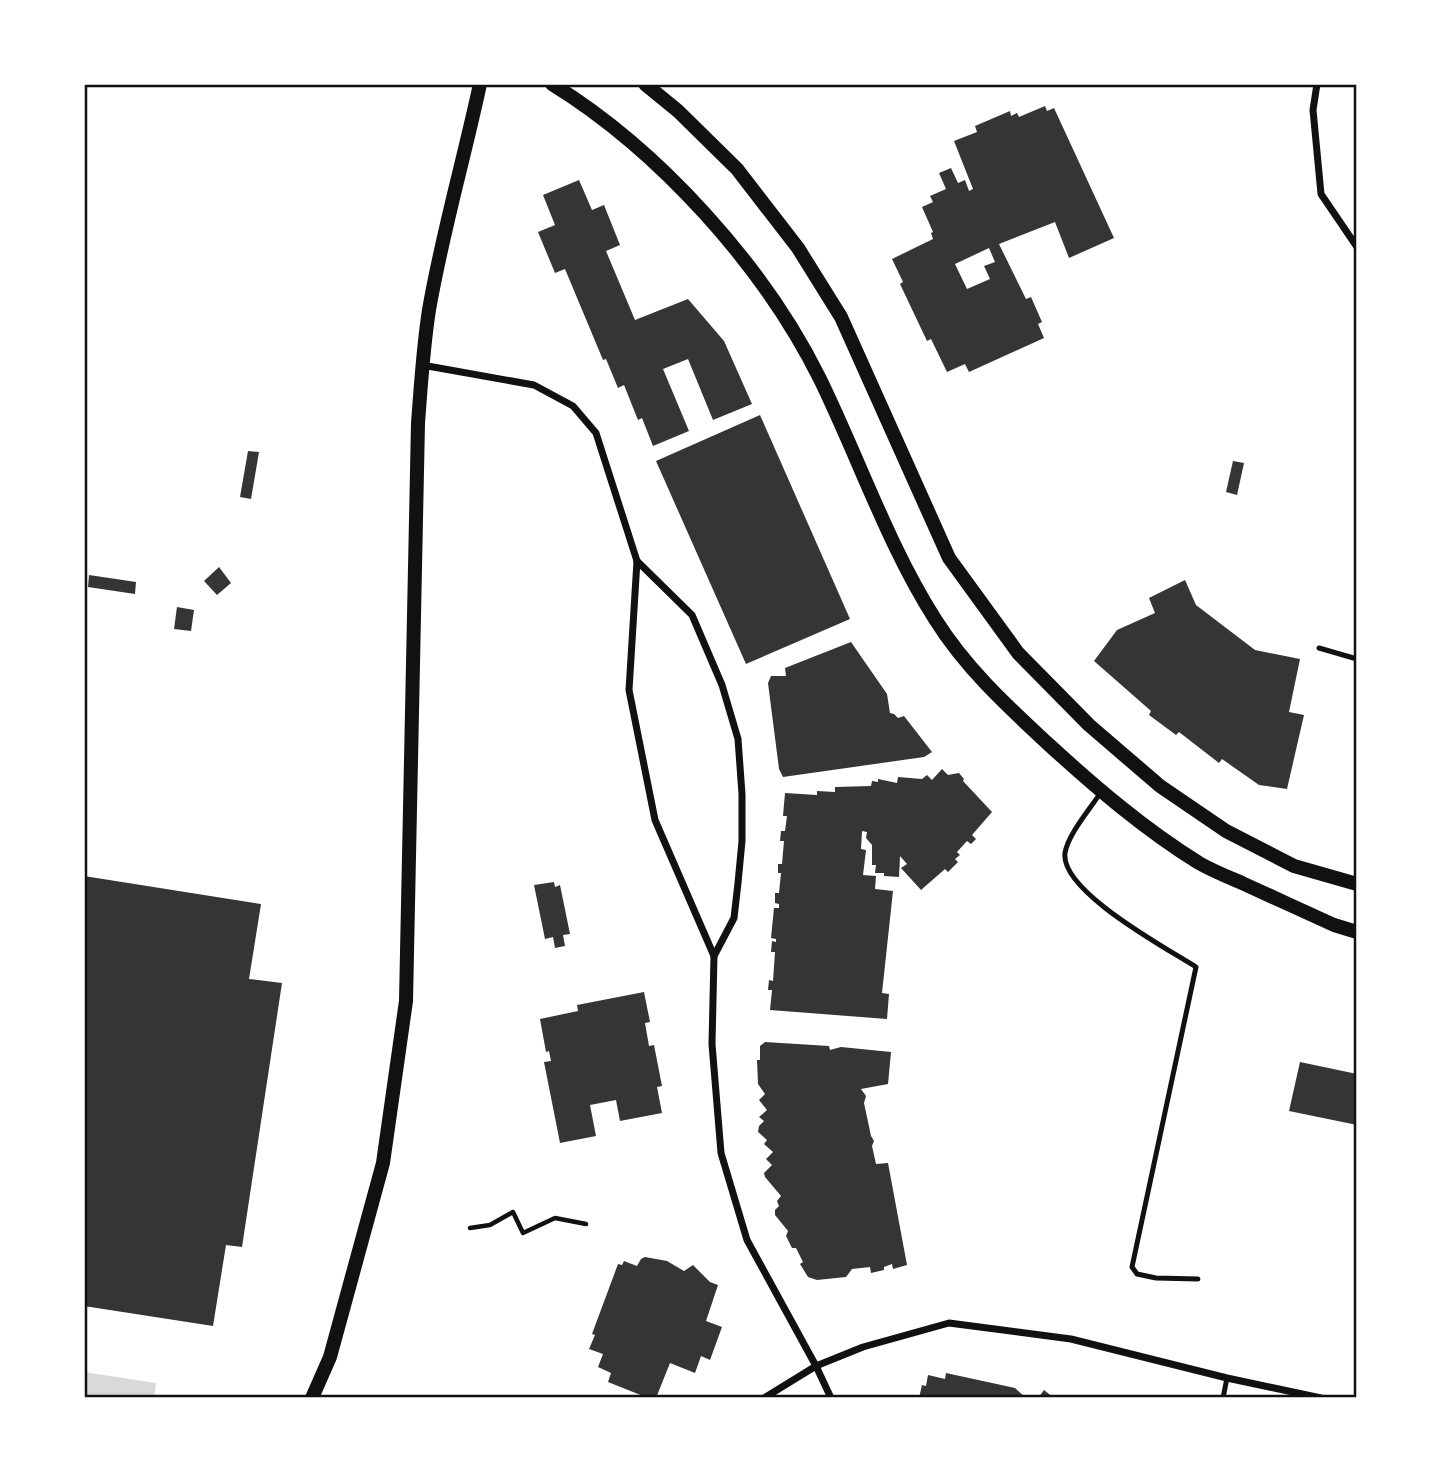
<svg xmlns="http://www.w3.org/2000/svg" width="1441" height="1482" font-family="Barlow,sans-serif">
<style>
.water{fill:#d9d9d9}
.building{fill:#353535;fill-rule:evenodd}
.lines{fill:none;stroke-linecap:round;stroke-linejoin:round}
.path{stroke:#111;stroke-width:4.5}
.service{stroke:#111;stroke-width:5}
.minor{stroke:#111;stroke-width:7}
.secondary{stroke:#111;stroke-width:14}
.neatline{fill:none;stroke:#111;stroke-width:2.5}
</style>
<rect width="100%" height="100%" fill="#fff"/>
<polygon class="water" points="84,1372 156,1383 154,1398 84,1398"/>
<g class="building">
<path d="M1045,106L1047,111L1054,108L1114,238L1069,258L1055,222L999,244L1026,299L1031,297L1042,322L1038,324L1044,338L969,372L965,364L947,372L931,339L927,341L900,284L903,282L892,259L933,239L931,233L933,232L922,207L933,202L930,196L946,189L939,173L951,168L958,183L965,180L969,191L973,189L954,141L977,132L975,126L1010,111L1011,116L1017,113L1019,117ZM989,248L995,262L984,266L990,279L967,289L955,264Z"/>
<polygon points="579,180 592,210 604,205 620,245 606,251 635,320 688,299 724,341 752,404 713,420 688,359 663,369 689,431 653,446 642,418 638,420 624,385 618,388 606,359 603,360 565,269 555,273 538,232 555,225 543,195"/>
<polygon points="760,415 850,619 746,664 656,461"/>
<polygon points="248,451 259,452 251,499 240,497"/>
<polygon points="1233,461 1244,463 1237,495 1226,492"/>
<polygon points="219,567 231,583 217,595 204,581"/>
<polygon points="89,575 136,582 135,594 88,587"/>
<polygon points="1185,580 1196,605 1255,650 1300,659 1289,712 1304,715 1287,789 1259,785 1222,759 1219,763 1179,732 1176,735 1149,715 1151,711 1094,661 1117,630 1155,613 1149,598"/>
<polygon points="177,607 194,610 191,631 174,629"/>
<polygon points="851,642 887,694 890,713 894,714 898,718 904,716 932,752 924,757 783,777 779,769 768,683 771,676 786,676 785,668"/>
<polygon points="942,769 948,775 959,773 964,779 963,781 992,812 972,835 976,839 971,844 967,841 957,852 960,855 955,859 958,862 948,872 945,869 921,890 901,868 907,864 900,856 899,877 884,876 884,873 875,873 876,865 872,865 872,845 866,838 867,832 862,831 861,849 866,850 863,875 876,876 875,889 893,891 882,993 889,994 887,1019 770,1010 772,990 768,990 769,980 773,981 775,952 771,952 772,941 776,942 776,939 771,938 774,908 779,908 779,904 775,903 775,893 779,893 781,873 778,873 778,864 782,864 784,841 780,841 781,831 785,831 787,816 783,816 785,793 817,795 817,791 835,792 835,787 871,786 872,781 878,782 878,779 897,783 898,777 922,779 927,775 932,780"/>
<polygon points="84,876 261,904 249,979 282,983 242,1247 226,1245 213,1326 84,1306"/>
<polygon points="554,882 555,887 560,885 570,934 563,935 565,946 555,948 553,937 545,939 534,885"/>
<polygon points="644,992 650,1022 645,1023 649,1046 654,1045 662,1086 657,1087 662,1113 620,1121 616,1100 590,1105 596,1136 560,1143 544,1062 551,1061 549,1051 546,1052 540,1019 578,1011 577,1005"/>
<polygon points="765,1042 829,1046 830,1050 841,1047 891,1052 888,1084 861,1089 866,1096 864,1103 871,1136 874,1141 872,1146 876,1164 888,1163 907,1265 893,1269 892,1264 884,1267 884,1270 871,1273 870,1267 852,1269 846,1277 817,1280 808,1277 800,1264 803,1262 796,1248 792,1248 786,1236 788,1231 775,1215 775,1210 779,1206 777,1201 781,1196 765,1177 764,1173 772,1165 766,1159 773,1152 764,1144 767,1140 758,1132 759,1126 764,1121 759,1117 767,1110 759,1100 765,1094 758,1084 757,1060 760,1060 760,1046"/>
<polygon points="1300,1062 1357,1074 1357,1125 1289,1111"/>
<polygon points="645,1257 667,1261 684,1271 693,1265 710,1282 718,1285 706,1321 722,1327 710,1360 701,1356 695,1373 670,1363 656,1398 648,1398 608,1382 611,1373 598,1367 603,1354 589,1349 595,1335 592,1334 618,1264 622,1265 624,1261 637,1266 641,1259"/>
<polygon points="946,1373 1015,1388 1026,1398 919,1398 922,1385 926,1386 928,1375 945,1379"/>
<polygon points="1044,1390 1054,1398 1038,1398"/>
</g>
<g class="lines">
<polyline class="path" points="470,1228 490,1225 513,1212 523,1233 555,1218 586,1224"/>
<g class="service">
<polyline points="1319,648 1357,659"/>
<path d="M1101,792C1091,808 1068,834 1065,853C1060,891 1166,948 1196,967L1132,1267L1137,1274L1156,1278L1198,1279"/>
<polyline points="1357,1012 1357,1023"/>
<polyline points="1223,1398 1227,1378"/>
</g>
<g class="minor">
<polyline points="1317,84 1313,110 1321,194 1357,247"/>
<polyline points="422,365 534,385 573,406 596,433 637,561 629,690 655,820 714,956 712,1044 721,1153 747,1240 816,1366 831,1398"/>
<polyline points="637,561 692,615 722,685 738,739 742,794 742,841 738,883 734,918 714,956"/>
<polyline points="764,1398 816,1366 863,1347 949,1323 1071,1339 1227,1378 1321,1398"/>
</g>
<g class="secondary">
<path d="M552,84C659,150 764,266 820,379C859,459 888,545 935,619C965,667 1005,704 1046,742C1094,786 1144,829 1199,863C1213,871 1228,877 1242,883C1273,897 1303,911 1334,925L1357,932"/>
<polyline points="645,84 678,111 737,169 798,248 841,317 949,558 1018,653 1089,725 1160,786 1226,831 1294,866 1357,884"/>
<path d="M312,1398L330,1357L383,1163L406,1001L418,423C421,385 423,348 429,310C442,234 464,159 480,84"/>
</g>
</g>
<rect width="1441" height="1482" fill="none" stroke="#ffffff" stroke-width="172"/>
<rect x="86" y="86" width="1269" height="1310" class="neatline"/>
</svg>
